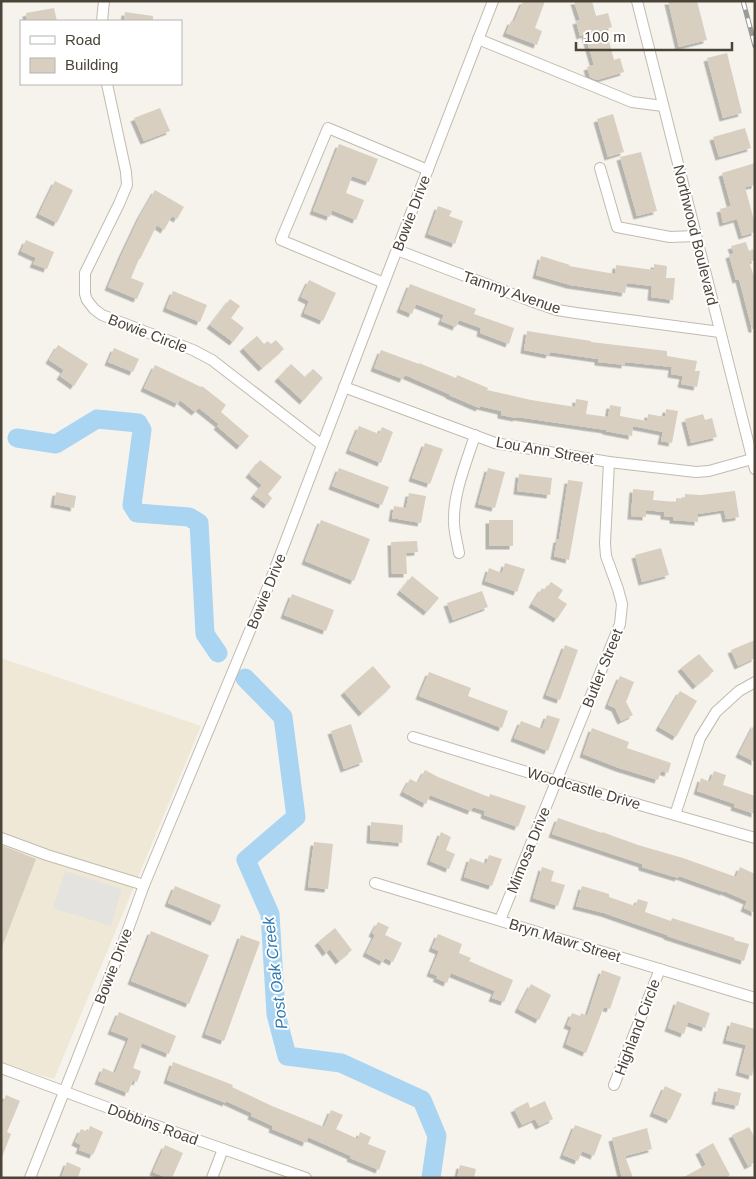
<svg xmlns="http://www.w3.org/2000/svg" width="756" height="1179" font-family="Helvetica,sans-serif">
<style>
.education{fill:#efe8d6}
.parking{fill:#e5e3e0}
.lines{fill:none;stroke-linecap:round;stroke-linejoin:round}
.river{stroke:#a9d4f2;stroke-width:19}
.building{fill:#d8cfc1;filter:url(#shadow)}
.minor-casing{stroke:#c2bbae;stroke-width:12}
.minor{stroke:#fff;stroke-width:10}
.rail-casing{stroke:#9a9a9a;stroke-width:5}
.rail{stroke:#fff;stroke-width:3;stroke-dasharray:9;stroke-linecap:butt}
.labels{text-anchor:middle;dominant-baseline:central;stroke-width:4;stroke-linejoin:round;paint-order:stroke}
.street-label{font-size:15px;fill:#4b4439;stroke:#fff}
.water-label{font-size:16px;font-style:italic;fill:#2e7ab2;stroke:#fff}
</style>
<defs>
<filter id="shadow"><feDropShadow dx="-3.5" dy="3.5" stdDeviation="0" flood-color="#0004"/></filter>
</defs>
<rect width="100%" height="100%" fill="#f6f3ec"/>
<polygon class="education" points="1,658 201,726 54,1079 1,1064"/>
<polygon class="parking" points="65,871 122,889 111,926 53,908"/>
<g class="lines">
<g class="river">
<polyline points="17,438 56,444 97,419 138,423 142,430 132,505 137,513 189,517 199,523 205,634 218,653"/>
<polyline points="245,678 283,717 296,817 246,860 270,914 276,1014 287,1056 341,1063 422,1100 437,1136 431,1178"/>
</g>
</g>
<g class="building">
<polygon points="523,1 545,1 535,28 542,31 537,45 506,33 511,21 514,22"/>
<polygon points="574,1 592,1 596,16 608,13 612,27 606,29 614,60 620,58 624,72 597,80 590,77 587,67 594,65 585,34 580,36 576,21 580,20"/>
<polygon points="668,1 697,1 707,40 679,47"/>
<polygon points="54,8 57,21 27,21 26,13"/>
<polygon points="125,12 153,16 153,21 124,21"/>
<polygon points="727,53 742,113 723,118 707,58"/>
<polygon points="160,108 170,131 144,141 134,118"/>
<polygon points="613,114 624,152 608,157 597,119"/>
<polygon points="745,128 751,148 719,157 713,137"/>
<polygon points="339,144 378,159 369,182 352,176 346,193 364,200 356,220 332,210 330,217 313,211"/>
<polygon points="641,152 657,211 637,216 620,157"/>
<polygon points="755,163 755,185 745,187 755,224 755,232 742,236 737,219 723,223 720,209 731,206 722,173"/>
<polygon points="55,181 73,190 57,223 39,214"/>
<polygon points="155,190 184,207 177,219 172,216 164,230 157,225 140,259 139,259 131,278 144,283 137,299 108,287 122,254 140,216"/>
<polygon points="438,206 452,211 449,216 463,221 455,244 428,234"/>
<polygon points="26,240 54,252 47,269 33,264 36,258 21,251"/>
<polygon points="746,242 749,251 753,249 755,254 755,260 749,262 755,279 755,329 752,329 739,279 736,280 729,255 734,253 731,246"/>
<polygon points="541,256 570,265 569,266 615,274 616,265 654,270 654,264 667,266 666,278 675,278 673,300 651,297 652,286 627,283 625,293 570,285 536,275"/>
<polygon points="309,280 336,293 323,321 304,313 309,301 301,297"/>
<polygon points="410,284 476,309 474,314 514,328 509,344 480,333 481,328 459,320 456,327 441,321 444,315 416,304 412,314 400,309"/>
<polygon points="173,291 207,305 200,322 166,308"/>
<polygon points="230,299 240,306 231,318 244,328 233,342 210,325"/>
<polygon points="527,331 591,341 591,342 667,351 667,356 697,361 695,371 700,371 697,387 681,384 683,376 671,374 672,367 625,362 625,365 598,362 598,359 550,352 549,355 524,350"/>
<polygon points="257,336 264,344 268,341 271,344 276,340 284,349 262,368 243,348"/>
<polygon points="58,345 88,364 74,386 60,376 64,370 49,360"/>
<polygon points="114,348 139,359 133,372 108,362"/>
<polygon points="381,350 419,364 419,363 456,378 457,375 488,388 487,390 531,400 575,407 576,399 588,401 586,414 608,417 610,405 621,407 620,416 647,421 648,414 665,417 666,409 678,411 672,443 661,441 663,432 633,426 632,436 606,431 606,430 517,417 516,418 501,415 501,411 480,406 479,408 449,395 449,394 405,375 403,379 374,368"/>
<polygon points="291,364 305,377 313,369 323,378 303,401 278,378"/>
<polygon points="155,365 201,387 202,386 226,405 221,412 249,436 240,446 217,426 219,424 199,408 195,412 180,400 178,404 144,388"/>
<polygon points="703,414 705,420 712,418 717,437 691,443 685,419"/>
<polygon points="359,426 379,434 382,427 393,432 381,463 349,450"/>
<polygon points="425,443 443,449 430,484 412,478"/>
<polygon points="260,460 282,477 268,494 272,498 267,505 254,495 262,485 249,474"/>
<polygon points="339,468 389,487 382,505 332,486"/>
<polygon points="488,468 505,472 495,508 478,504"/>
<polygon points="519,474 552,478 550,495 517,491"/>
<polygon points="568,480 583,482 569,560 554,556 557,539 559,539"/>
<polygon points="633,489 654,491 653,500 676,502 676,498 685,499 685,494 701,495 735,491 739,517 726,519 724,510 698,514 698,522 673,520 673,517 664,516 664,512 646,510 646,517 631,516"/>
<polygon points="56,492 76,496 74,508 54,504"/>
<polygon points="409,493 426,496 421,523 392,518 394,506 406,508"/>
<polygon points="321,520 370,539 354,581 305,561"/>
<rect x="489" y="520" width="24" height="26"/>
<polygon points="417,541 418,552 406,553 407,574 392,574 391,542"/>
<polygon points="661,548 669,575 642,582 635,555"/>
<polygon points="505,563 525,569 517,592 485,581 489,568 502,573"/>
<polygon points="412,576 439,598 427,612 400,591"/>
<polygon points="551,582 563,590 558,598 567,604 557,619 532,604 542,588 545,590"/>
<polygon points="482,591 488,607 453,620 447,603"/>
<polygon points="292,594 334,610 326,631 284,615"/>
<polygon points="755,640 755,658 738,666 731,650"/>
<polygon points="565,645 578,650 560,700 546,695"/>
<polygon points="699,654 714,671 696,686 681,668"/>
<polygon points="373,666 391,687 362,713 344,692"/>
<polygon points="429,672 471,688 468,696 508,711 502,728 419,696"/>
<polygon points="620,676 634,682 626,702 633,715 621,721 615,708 608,705"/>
<polygon points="680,691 697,701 676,737 659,727"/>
<polygon points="547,715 560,719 548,751 514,738 521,721 542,729"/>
<polygon points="755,723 755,762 739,754"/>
<polygon points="351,724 363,762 344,769 331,731"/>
<polygon points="592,728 629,742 627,748 671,763 668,773 661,771 658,780 619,768 583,754"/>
<polygon points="425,770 438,777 489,797 490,794 526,806 518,827 484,815 485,811 473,807 471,811 430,795 426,804 403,792 410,779 418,783"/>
<polygon points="714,771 726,775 723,785 755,796 755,814 734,807 735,804 697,791 701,778 710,782"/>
<polygon points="558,818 602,833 602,832 638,845 683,858 736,877 740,867 755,874 755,913 744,908 747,901 724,891 724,892 679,876 678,878 642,867 642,864 552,834"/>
<polygon points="371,822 403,825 402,843 370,840"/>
<polygon points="441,832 451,837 446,850 455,854 449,869 430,861"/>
<polygon points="314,842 333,844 328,889 308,887"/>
<polygon points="1,845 36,859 2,947 1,947"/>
<polygon points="489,855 502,859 492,886 464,877 470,858 486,864"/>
<polygon points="542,867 554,871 551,881 565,885 558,906 533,898"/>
<polygon points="175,886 221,905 214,922 168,903"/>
<polygon points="582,886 609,894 609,897 635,906 638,899 648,902 645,912 671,921 672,918 735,938 734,940 749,944 744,961 667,936 667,935 604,913 576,906"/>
<polygon points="378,922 389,927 385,935 402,943 393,962 385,958 383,962 366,953 375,935 372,933"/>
<polygon points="335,928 352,950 339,961 330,949 326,953 318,942"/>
<polygon points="151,931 209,955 189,1004 131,981"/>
<polygon points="438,934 462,944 459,953 471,958 469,961 513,980 504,1002 492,998 495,991 463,978 451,973 447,983 436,978 438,976 430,973 439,951 432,948"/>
<polygon points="241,935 260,942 224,1041 205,1034"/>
<polygon points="602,970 621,977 610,1009 604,1007 586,1053 566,1044 572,1027 567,1025 572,1013 580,1016 581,1013 587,1016"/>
<polygon points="531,984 551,995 539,1020 518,1009"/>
<polygon points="677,1001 710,1013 705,1028 688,1022 684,1034 668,1028"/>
<polygon points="119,1012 176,1036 169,1054 142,1043 133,1068 141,1071 137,1082 133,1080 128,1093 98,1081 103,1068 115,1073 129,1038 111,1031"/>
<polygon points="731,1022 755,1029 755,1063 752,1076 739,1072 746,1045 726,1040"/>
<polygon points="173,1062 233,1085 232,1087 272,1106 324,1127 331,1110 343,1115 336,1129 358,1139 360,1132 371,1137 368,1144 386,1151 379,1170 350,1158 351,1156 308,1137 306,1143 272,1129 273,1126 251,1116 252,1113 226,1101 226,1103 167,1080"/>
<polygon points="665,1086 682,1094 670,1120 653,1113"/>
<polygon points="718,1088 741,1093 738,1106 715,1101"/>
<polygon points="6,1095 20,1101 7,1132 11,1134 2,1157 1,1107"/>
<polygon points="545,1101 553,1119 539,1126 535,1119 522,1125 514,1109 528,1102 530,1108"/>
<polygon points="575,1125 602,1135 594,1156 582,1151 578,1161 563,1155"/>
<polygon points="90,1126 103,1132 93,1155 79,1150 81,1145 75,1142 81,1129 88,1132"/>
<polygon points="749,1127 755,1138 755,1162 748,1166 732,1135"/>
<polygon points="647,1128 652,1149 625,1156 633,1178 622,1178 612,1138"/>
<polygon points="713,1143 730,1175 726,1178 682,1178 706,1165 699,1151"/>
<polygon points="165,1145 183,1153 172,1178 167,1178 153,1172"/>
<polygon points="67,1162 81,1168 78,1178 61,1178"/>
<polygon points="460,1165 476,1169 474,1178 457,1178"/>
</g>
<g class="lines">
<g class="minor-casing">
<g id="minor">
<polyline points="637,1 755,469"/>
<polyline points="102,21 104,1"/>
<polyline points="478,39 632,102 663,106"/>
<polyline points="107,84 126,172 127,185 119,204 85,273 85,294 87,300 94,309 102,315 193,350 212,360 322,445"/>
<polyline points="600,168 617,227 670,237 696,236"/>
<polyline points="397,250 528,300 557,310 576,313 720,332"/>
<polyline points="384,283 281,240 328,128 428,170"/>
<polyline points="344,387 495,443 609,462 696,472 709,471 752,459"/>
<path d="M459,553C457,541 453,529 454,518C454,491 467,461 475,435"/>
<polyline points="413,737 556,781 755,838"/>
<polyline points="675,815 700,738 716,712 739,691 755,682"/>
<polyline points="1,838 47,855 144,885"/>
<polyline points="375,883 755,998"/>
<polyline points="500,920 620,624 622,604 618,589 606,556 605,543 609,462"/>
<polyline points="1,1068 149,1123 306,1178"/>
<polyline points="614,1085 660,969"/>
<polyline points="30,1178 123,943 144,885 268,587 384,283 493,1"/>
<polyline points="212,1178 223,1149"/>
</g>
</g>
<use href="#minor" class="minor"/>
<g class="rail-casing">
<polyline id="rail" points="743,1 755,46"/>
</g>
<use href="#rail" class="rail"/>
</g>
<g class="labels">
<g class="street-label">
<text transform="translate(411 213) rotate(-69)">Bowie Drive</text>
<text transform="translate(696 235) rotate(76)">Northwood Boulevard</text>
<text transform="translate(512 292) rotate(19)">Tammy Avenue</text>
<text transform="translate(148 333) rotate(21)">Bowie Circle</text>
<text transform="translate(545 450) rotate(10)">Lou Ann Street</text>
<text transform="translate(266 591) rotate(-68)">Bowie Drive</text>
<text transform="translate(602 668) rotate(-68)">Butler Street</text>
<text transform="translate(584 788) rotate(16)">Woodcastle Drive</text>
<text transform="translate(528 850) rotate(-68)">Mimosa Drive</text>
<text transform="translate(565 940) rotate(17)">Bryn Mawr Street</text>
<text transform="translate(113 966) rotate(-69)">Bowie Drive</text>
<text transform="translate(637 1027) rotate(-69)">Highland Circle</text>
<text transform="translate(153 1124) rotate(20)">Dobbins Road</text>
</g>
<g class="water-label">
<text transform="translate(275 973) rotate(-97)">Post Oak Creek</text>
</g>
</g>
<rect width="756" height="1179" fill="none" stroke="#4b4439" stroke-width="5"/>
<rect x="20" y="20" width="162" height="65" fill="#ffffff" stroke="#b7b4b0"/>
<rect x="30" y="36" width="25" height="8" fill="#ffffff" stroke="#b7b4b0"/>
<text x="65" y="45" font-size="15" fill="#4b4439">Road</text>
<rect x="30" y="58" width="25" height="15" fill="#d8cfc1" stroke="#b7b4b0"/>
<text x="65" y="70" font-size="15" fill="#4b4439">Building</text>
<path d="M576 42v8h156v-8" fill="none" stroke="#4b4439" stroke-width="2.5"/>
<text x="584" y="42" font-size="15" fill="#4b4439" stroke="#ffffff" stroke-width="4" paint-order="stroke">100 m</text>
</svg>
